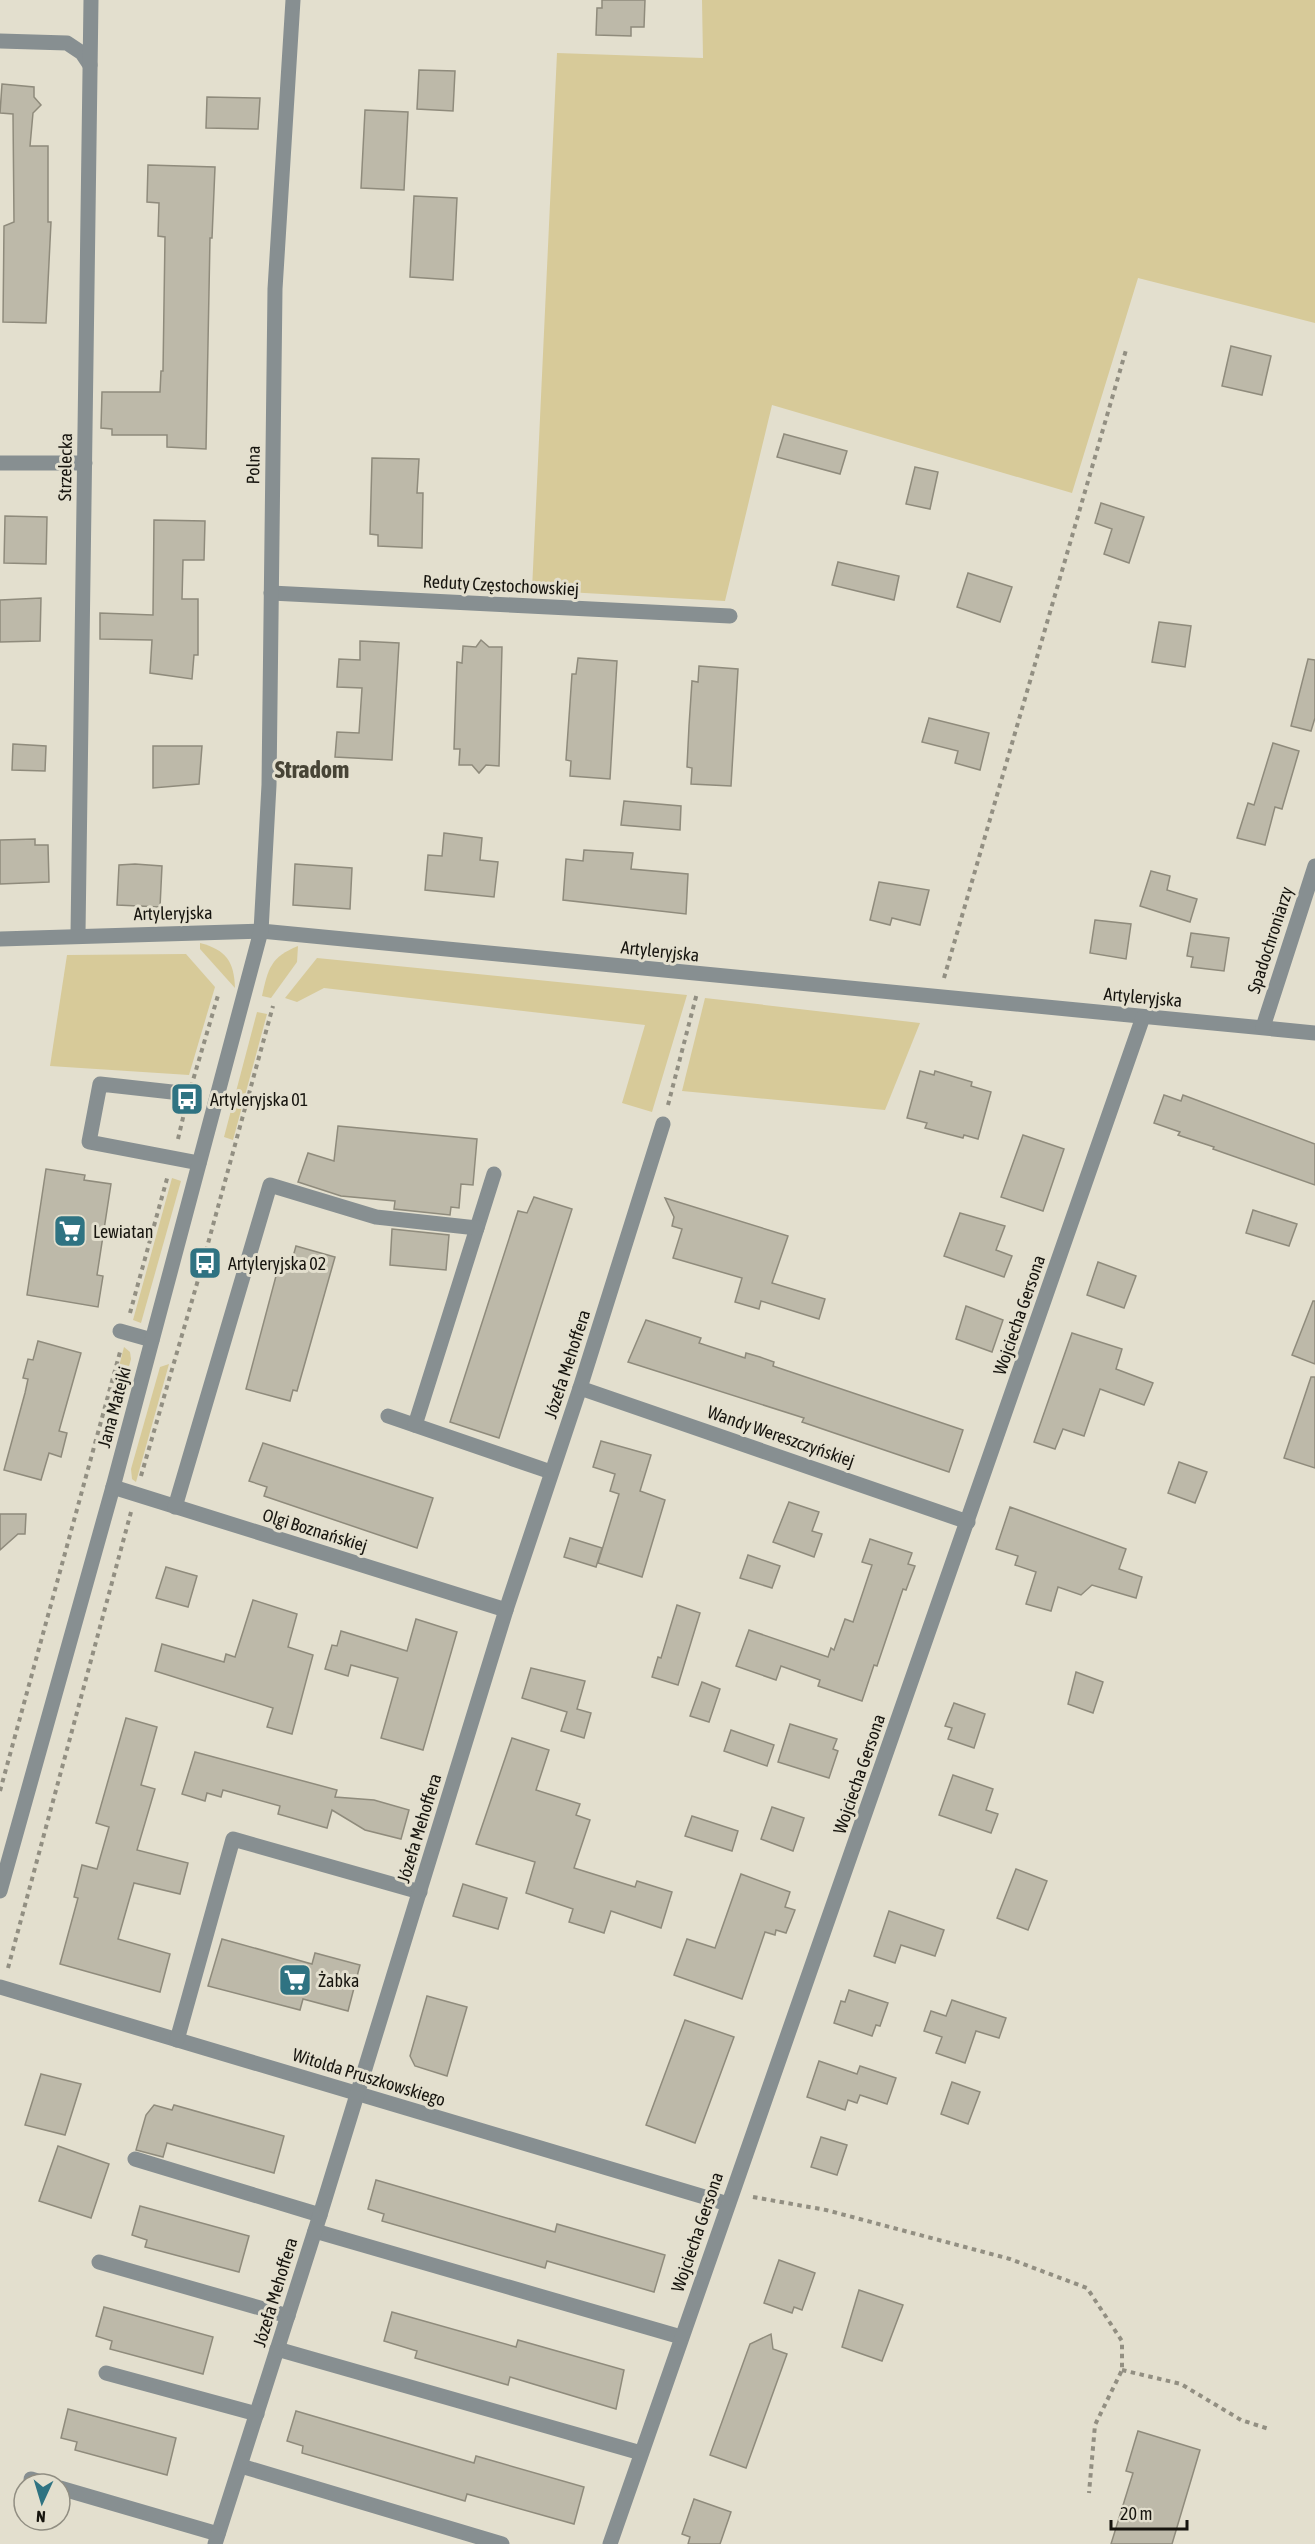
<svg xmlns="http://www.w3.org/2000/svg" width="1315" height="2544" font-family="'Asap Condensed',sans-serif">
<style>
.green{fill:#d7ca99}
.building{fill:#bdb9a9;stroke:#8f8b7c;stroke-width:1.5}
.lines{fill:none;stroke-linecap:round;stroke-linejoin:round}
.path{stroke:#928f82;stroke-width:4;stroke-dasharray:4.5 4.5;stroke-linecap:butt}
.minor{stroke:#878f91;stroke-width:15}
.labels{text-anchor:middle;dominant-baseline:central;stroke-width:6;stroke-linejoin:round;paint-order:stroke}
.street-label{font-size:18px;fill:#17150f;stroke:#e3dfce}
.poi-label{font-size:18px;fill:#17150f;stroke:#e3dfce;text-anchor:start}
.district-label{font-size:24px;font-weight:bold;fill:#474436;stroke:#e3dfce}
</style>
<rect width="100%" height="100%" fill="#e3dfce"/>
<g class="green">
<polygon points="702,0 1315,0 1315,323 1138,278 1072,493 772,405 725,601 532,590 557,53 703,58"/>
<path d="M200,943C226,950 234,961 235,988L200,949Z"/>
<path d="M298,946L297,962L271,998L262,996C268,968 271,957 298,946Z"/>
<polygon points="186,954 215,987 189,1075 50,1066 67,955"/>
<polygon points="317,958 687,995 652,1112 622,1103 645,1025 324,988 297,1002 285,998"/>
<polygon points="705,998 920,1023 885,1110 682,1091"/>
<polygon points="257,1012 267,1014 233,1140 224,1137"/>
<polygon points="172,1178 181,1181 141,1323 133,1320"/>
<polygon points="124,1347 130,1352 131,1359 119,1402 110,1401"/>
<polygon points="169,1364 136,1482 132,1479 131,1469 160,1367"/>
</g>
<g class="building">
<polygon points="602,0 645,0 644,27 631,27 631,36 596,35 597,8 602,8"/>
<polygon points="419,70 455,71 453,111 417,109"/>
<polygon points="2,84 34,87 34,97 41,105 33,113 30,146 48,146 48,222 51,222 46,323 3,322 4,226 14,222 13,114 0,113"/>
<polygon points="207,97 260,98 258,129 206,128"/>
<polygon points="365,110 408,112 404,190 361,188"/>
<polygon points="148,165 215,167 212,238 210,238 206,449 167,447 167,435 112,435 112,429 101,428 102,392 160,392 161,371 163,371 165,237 158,236 159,203 147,202"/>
<polygon points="414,196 457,198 453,280 410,277"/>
<polygon points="1231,346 1271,356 1262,395 1222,386"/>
<polygon points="784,434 847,451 840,474 777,457"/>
<polygon points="372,458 419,459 417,493 423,493 422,548 378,546 378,535 370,534"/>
<polygon points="915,467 938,472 930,509 906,504"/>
<polygon points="1101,503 1144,517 1129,563 1104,554 1112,529 1095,523"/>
<polygon points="5,516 47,517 46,564 4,563"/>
<polygon points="154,520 205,521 204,560 183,560 182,599 198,599 198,655 194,655 192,679 150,673 152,640 100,639 100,613 153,615"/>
<polygon points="838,562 899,576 894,600 832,585"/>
<polygon points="968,573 1012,587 1000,622 957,607"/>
<polygon points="41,598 40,641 0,642 0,600"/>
<polygon points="1159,622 1191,626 1185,667 1152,662"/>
<polygon points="481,640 489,647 502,647 499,766 486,765 479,773 472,765 459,765 460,749 454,749 457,662 462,663 463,646 476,647"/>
<polygon points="360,641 399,643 392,760 335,757 337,732 359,733 362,688 337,687 339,659 360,660"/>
<polygon points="578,658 617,661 610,779 570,776 571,761 566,760 572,674 576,674"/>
<polygon points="1308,659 1315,660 1315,718 1311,731 1291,726"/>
<polygon points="699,666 738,669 731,786 691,784 692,768 687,767 689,726 692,681 698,682"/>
<polygon points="929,718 989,733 980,770 955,763 958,751 922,742"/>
<polygon points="1273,743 1299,751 1282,809 1275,807 1265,845 1237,838 1248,803 1254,805"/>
<polygon points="13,744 46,746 45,771 12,770"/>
<polygon points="153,746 202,746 199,784 153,788"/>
<polygon points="624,801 681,806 680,830 621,825"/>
<polygon points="444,833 482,838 480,860 498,862 494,897 425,890 428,855 442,856"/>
<polygon points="35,839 35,845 48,845 49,882 0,884 0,840"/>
<polygon points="584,850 633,853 631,869 688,874 686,914 563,900 566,859 583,861"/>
<polygon points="135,864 162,866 160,907 117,905 119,865"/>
<polygon points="295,864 352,868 350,909 293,905"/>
<polygon points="1151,871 1170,876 1167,890 1197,899 1190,922 1140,906"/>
<polygon points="879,882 929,890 920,925 892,918 890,925 870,920"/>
<polygon points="1095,920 1131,924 1126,959 1090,953"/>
<polygon points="1191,933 1229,938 1224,971 1191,967 1193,957 1187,956"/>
<polygon points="920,1071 934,1075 935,1071 972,1082 971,1086 991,1092 978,1139 964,1135 963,1138 925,1128 927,1123 907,1118"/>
<polygon points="1164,1095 1181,1101 1183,1095 1315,1144 1315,1185 1213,1149 1214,1147 1178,1135 1180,1132 1154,1123"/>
<polygon points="338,1126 477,1139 473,1185 461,1184 459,1208 451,1207 450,1215 394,1209 395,1201 341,1196 298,1182 308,1153 334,1161"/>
<polygon points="1023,1135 1064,1149 1043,1211 1001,1197"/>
<polygon points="46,1169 85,1175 84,1180 111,1184 97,1275 103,1276 98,1307 27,1295"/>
<polygon points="534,1197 572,1209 499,1438 450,1422 518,1211 527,1213"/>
<polygon points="665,1198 788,1236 772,1283 825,1299 819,1319 761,1301 759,1309 735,1302 742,1278 673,1258 682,1229 672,1226 674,1217"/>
<polygon points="1253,1210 1297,1224 1289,1246 1246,1233"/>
<polygon points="960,1213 1005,1226 996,1250 1012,1256 1004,1277 944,1256"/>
<polygon points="392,1229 449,1235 446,1270 390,1265"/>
<polygon points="296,1246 335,1257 297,1391 293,1390 290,1401 246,1389 280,1261 291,1264"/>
<polygon points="1098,1262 1136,1276 1124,1308 1087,1295"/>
<polygon points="1313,1301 1315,1301 1315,1364 1292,1355"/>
<polygon points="966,1306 1003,1320 992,1352 956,1339"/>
<polygon points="646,1320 701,1338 699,1343 745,1358 746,1353 760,1357 774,1362 773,1366 963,1430 949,1472 802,1422 804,1418 628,1362"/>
<polygon points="1072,1333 1122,1349 1116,1369 1153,1383 1144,1405 1100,1389 1084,1436 1063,1429 1055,1449 1034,1442"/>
<polygon points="38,1341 81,1353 59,1431 67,1433 61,1457 49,1453 41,1480 4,1470 25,1393 28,1379 23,1378 28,1359 33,1360"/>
<polygon points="1311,1377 1315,1377 1315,1468 1284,1458"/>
<polygon points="601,1441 651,1455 640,1491 665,1500 642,1577 598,1563 619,1494 610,1491 615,1474 593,1467"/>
<polygon points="263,1443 433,1498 417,1548 264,1496 267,1487 249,1481"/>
<polygon points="1179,1462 1207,1472 1195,1503 1168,1493"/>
<polygon points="789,1502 819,1512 812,1531 822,1534 814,1557 773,1542"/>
<polygon points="1010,1507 1126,1549 1119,1569 1142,1577 1136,1598 1092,1585 1081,1595 1058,1587 1051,1611 1026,1604 1036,1572 1015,1565 1018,1556 996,1549"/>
<polygon points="0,1514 26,1514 25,1534 18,1534 0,1550"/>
<polygon points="570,1538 602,1548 596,1567 564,1557"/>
<polygon points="870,1539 912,1553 908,1564 915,1566 906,1590 903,1589 877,1666 874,1665 862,1701 818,1686 820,1680 781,1666 776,1680 736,1666 749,1630 828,1657 831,1648 834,1650 845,1619 853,1622 872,1565 862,1562"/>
<polygon points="748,1555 780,1566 772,1588 740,1578"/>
<polygon points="166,1567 197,1576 188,1607 156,1598"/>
<polygon points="253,1600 297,1614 288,1647 313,1655 292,1734 267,1727 273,1708 155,1671 162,1644 224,1662 226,1654 235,1657"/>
<polygon points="677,1605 700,1613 678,1685 652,1677 658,1657 661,1658"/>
<polygon points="416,1619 457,1632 423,1750 381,1738 398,1678 351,1665 348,1676 325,1669 332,1645 337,1646 341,1631 407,1651"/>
<polygon points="531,1668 585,1681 577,1709 591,1713 584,1738 561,1731 567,1712 522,1698"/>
<polygon points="1076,1672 1103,1682 1093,1713 1068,1704"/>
<polygon points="702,1682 720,1689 709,1722 690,1716"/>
<polygon points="954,1703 985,1714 974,1748 948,1739 952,1728 945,1726"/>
<polygon points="126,1718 157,1727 141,1785 155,1789 137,1850 188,1863 180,1894 134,1883 118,1939 170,1954 160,1992 60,1964 78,1898 74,1897 82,1865 97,1869 109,1827 96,1823"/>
<polygon points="790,1724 837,1739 833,1749 838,1751 829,1778 778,1762"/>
<polygon points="731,1730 774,1745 767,1766 724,1751"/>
<polygon points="512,1738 549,1750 536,1790 580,1804 576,1815 590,1820 574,1868 635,1887 637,1881 672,1892 661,1928 611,1911 604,1933 569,1922 573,1909 526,1893 535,1862 476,1844"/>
<polygon points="195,1752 337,1790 335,1797 374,1800 409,1810 401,1839 365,1830 332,1810 327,1828 278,1814 280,1806 223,1790 221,1797 207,1793 205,1801 182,1794"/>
<polygon points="953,1775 993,1789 986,1810 998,1814 991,1833 939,1815"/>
<polygon points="772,1807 804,1818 793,1851 761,1839"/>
<polygon points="692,1816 738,1831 732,1851 685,1836"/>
<polygon points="1016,1869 1047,1881 1028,1930 997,1918"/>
<polygon points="741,1874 790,1892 785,1907 795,1910 786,1933 776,1930 775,1935 765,1932 742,1999 674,1975 687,1939 715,1948"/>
<polygon points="463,1884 507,1898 498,1929 453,1916"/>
<polygon points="889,1911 944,1930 935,1956 901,1945 895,1963 874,1956"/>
<polygon points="222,1939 312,1964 315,1953 360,1965 348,2011 303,1999 300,2010 208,1986"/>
<polygon points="849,1990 888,2003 880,2026 876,2025 872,2036 834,2023 841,2001 845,2002"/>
<polygon points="427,1996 467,2007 447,2076 415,2066 410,2056"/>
<polygon points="952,2000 1006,2018 999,2038 976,2031 965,2063 936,2053 942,2037 924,2031 931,2011 946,2016"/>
<polygon points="685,2020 734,2037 695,2143 646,2125"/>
<polygon points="819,2061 857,2074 860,2066 896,2078 887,2104 860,2095 857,2103 848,2100 845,2110 807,2097"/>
<polygon points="41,2074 81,2084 65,2135 25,2125"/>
<polygon points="952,2082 980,2092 968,2124 941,2114"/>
<polygon points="154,2105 172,2110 174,2105 284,2136 274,2173 167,2143 163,2157 136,2150 146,2115"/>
<polygon points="821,2137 847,2145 837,2175 811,2167"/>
<polygon points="58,2146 109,2164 91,2218 39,2201"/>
<polygon points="376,2180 555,2232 557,2224 665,2255 654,2292 547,2261 545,2268 382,2221 384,2214 368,2209"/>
<polygon points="140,2206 249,2236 239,2272 145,2247 147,2240 132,2235"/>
<polygon points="779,2260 815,2273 802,2310 794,2307 792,2313 764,2303"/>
<polygon points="859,2290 903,2305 882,2361 842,2347"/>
<polygon points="104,2307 213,2337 203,2374 110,2349 112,2341 96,2336"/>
<polygon points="392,2312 516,2347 518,2340 624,2370 616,2409 510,2377 508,2385 415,2358 417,2351 384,2341"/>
<polygon points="771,2334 773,2349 787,2354 746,2468 710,2455 750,2344"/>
<polygon points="68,2409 176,2438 167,2475 75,2450 77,2442 61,2438"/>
<polygon points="296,2411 474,2463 476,2456 584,2487 574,2524 467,2494 465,2501 302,2453 303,2446 287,2441"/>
<polygon points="1138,2431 1200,2450 1172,2544 1111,2544 1133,2473 1126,2471"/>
<polygon points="694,2499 731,2512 720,2544 688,2544 690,2537 682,2534"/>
</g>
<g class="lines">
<g class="path">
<polyline points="944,978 1126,350"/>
<polyline points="191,1087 219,992"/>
<polyline points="668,1105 697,993"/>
<polyline points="178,1139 186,1105"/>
<polyline points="130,1313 168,1175"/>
<polyline points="141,1476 198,1280 273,1006"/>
<polyline points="0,1791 120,1352"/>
<polyline points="8,1968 131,1512"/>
<polyline points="753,2197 826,2210 1010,2259 1087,2288 1122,2341 1122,2370 1095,2425 1089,2493"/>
<polyline points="1122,2370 1181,2384 1241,2420 1269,2429"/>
</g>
<g class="minor">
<polyline points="0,41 67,43 82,53 90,65"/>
<polyline points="0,463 85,463"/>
<polyline points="271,593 730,616"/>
<polyline points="78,934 91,0"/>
<polyline points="0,939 261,931 1315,1033"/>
<polyline points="1263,1027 1315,866"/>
<polyline points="172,1092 100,1084 89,1142 199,1163"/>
<polyline points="120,1331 152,1340"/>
<polyline points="580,1388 968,1522"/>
<polyline points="388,1416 551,1472"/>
<polyline points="415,1425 494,1174"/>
<polyline points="113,1487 506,1610"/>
<polyline points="175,1507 270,1185 376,1217 477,1228"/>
<polyline points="0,1891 113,1487 261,931 269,785 275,289 293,0"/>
<polyline points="0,1987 728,2204"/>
<polyline points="177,2040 233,1839 420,1892"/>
<polyline points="135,2159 320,2215"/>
<polyline points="315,2231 681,2337"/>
<polyline points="99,2262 288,2316"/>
<polyline points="277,2349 641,2453"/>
<polyline points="106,2373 257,2414"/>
<polyline points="241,2466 502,2544"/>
<polyline points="31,2479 47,2484"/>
<polyline points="60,2488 218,2534"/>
<polyline points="215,2544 320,2215 506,1610 580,1388 663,1124"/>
<polyline points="610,2544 1143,1017"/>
</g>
</g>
<defs>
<g id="bus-square" transform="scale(1.725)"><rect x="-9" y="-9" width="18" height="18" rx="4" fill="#2f7382" stroke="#e3dfce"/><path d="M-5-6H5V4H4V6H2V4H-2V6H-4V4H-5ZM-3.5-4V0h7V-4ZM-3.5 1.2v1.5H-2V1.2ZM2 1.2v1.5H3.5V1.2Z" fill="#fff"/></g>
<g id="supermarket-square" transform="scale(1.725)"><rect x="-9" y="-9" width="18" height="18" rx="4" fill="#2f7382" stroke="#e3dfce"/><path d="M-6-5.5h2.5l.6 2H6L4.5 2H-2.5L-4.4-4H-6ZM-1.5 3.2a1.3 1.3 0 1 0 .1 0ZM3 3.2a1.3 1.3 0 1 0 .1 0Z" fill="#fff"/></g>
</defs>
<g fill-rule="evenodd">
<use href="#bus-square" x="187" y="1099"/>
<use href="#supermarket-square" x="70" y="1231"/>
<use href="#bus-square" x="205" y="1263"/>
<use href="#supermarket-square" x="295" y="1980"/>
</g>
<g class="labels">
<g class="street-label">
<text transform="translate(253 465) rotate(-89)">Polna</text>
<text transform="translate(65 467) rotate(-89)">Strzelecka</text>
<text transform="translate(501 585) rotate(3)">Reduty Częstochowskiej</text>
<text transform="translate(173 913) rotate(-1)">Artyleryjska</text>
<text transform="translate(1270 940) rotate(-72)">Spadochroniarzy</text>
<text transform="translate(660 951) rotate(6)">Artyleryjska</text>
<text transform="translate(1143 997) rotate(5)">Artyleryjska</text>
<text transform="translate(1019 1315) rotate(-71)">Wojciecha Gersona</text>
<text transform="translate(567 1364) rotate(-72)">Józefa Mehoffera</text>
<text transform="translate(114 1407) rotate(-75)">Jana Matejki</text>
<text transform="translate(781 1436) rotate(19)">Wandy Wereszczyńskiej</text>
<text transform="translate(315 1530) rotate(17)">Olgi Boznańskiej</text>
<text transform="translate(859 1774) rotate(-71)">Wojciecha Gersona</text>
<text transform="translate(419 1828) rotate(-73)">Józefa Mehoffera</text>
<text transform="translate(369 2077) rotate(17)">Witolda Pruszkowskiego</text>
<text transform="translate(697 2232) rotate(-71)">Wojciecha Gersona</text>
<text transform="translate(275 2292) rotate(-73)">Józefa Mehoffera</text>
</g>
<g class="poi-label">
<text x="210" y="1099">Artyleryjska 01</text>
<text x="93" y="1231">Lewiatan</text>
<text x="228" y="1263">Artyleryjska 02</text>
<text x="318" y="1980">Żabka</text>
</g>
<g class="district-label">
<text x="312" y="769">Stradom</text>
</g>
</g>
<g transform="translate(42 2502) rotate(184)"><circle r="28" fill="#e3dfce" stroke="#918e82" stroke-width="1.5"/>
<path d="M0-4.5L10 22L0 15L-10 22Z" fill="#2f7382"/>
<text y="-9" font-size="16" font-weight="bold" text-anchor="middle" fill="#17150f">N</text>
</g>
<path d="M1111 2520v9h76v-9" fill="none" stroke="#17150f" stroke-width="3"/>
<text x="1120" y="2520" font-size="18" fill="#17150f" stroke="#e3dfce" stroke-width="4.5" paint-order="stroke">20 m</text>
</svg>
